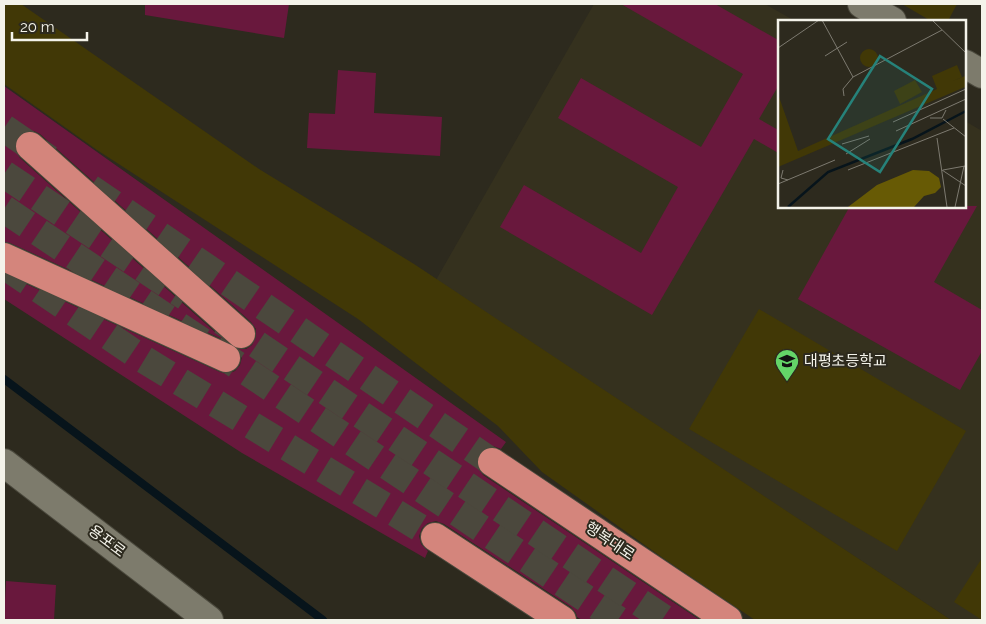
<svg xmlns="http://www.w3.org/2000/svg" width="986" height="624" font-family="Raleway,'Noto Sans KR',sans-serif">
<style>
.built{fill:#35311e}
.green{fill:#413806}
.lines{fill:none;stroke-linecap:round;stroke-linejoin:round}
.stream{stroke:#07141b;stroke-width:8}
.building{fill:#69183d}
.highway-tunnel{stroke:#4b483d;stroke-width:28;stroke-dasharray:28 14;stroke-linecap:butt}
.minor-casing{stroke:#4b493d;stroke-width:30}
.highway-casing{stroke:#4b493d;stroke-width:30}
.minor{stroke:#7d7b6c;stroke-width:28}
.highway{stroke:#d4857c;stroke-width:28}
.labels{text-anchor:middle;dominant-baseline:central;stroke-width:4;stroke-linejoin:round;paint-order:stroke}
.poi-label{font-size:15px;fill:#f4f3ea;stroke:#2d2a1e;text-anchor:start}
.street-label{font-size:15px;fill:#f4f3ea;stroke:#2d2a1e}
.inset-river{fill:none;stroke:#07141b;stroke-width:2.5}
.inset-road{fill:none;stroke:#7d7a70;stroke-width:1}
.view{fill:#26827a;fill-opacity:0.15;stroke:#26827a;stroke-width:2.5}
.inset-edge{fill:none;stroke:#f4f3ea;stroke-width:2.5}
</style>
<rect width="100%" height="100%" fill="#2d2a1e"/>
<polygon class="built" points="594,4 765,4 795,21 780,21 780,206 965,206 965,121 982,131 982,620 951,620 436,280"/>
<g class="green">
<polygon points="4,4 21,4 259,169 414,264 951,620 755,620 663,558 542,472 498,426 358,319 97,150 4,84"/>
<polygon points="902,4 957,4 948,21 931,21"/>
<polygon points="759,309 966,431 897,551 689,429"/>
<polygon points="982,558 982,620 954,602"/>
</g>
<g class="lines">
<polyline class="stream" points="4,379 323,620"/>
</g>
<g class="building">
<polygon points="145,4 289,4 284,38 145,15"/>
<polygon points="621,4 715,4 780,41 780,83 759,119 780,131 780,154 754,139 652,315 500,227 524,185 641,253 678,187 558,118 581,78 701,147 743,74"/>
<polygon points="338,70 376,73 374,113 442,117 440,156 307,148 309,113 335,114"/>
<polygon points="4,86 506,442 501,449 493,446 486,448 479,453 476,461 478,468 483,475 700,620 582,620 577,617 576,613 571,607 444,524 436,521 428,523 422,528 419,536 421,544 428,551 425,558 242,453 4,299 4,274 220,372 227,374 235,371 240,365 242,357 239,349 246,349 252,345 256,337 256,329 251,322 40,134 34,131 25,131 18,136 15,143 15,150 20,158 224,340 10,243 4,242"/>
<polygon points="850,206 977,206 934,282 982,310 982,351 960,390 798,299"/>
<polygon points="6,581 56,585 54,620 4,620"/>
</g>
<g class="lines">
<g class="highway-tunnel">
<polyline points="4,128 49,159"/>
<polyline points="4,174 186,297"/>
<polyline points="90,188 492,462"/>
<polyline points="4,209 618,620"/>
<polyline points="5,266 143,359 435,537"/>
<polyline points="222,321 666,620"/>
</g>
<g class="minor-casing">
<g id="minor">
<polyline points="862,4 892,21"/>
<polyline points="965,64 982,74"/>
<polyline points="4,463 209,620"/>
</g>
</g>
<g class="highway-casing">
<g id="highway">
<polyline points="30,146 241,334"/>
<polyline points="4,257 226,358"/>
<polyline points="492,462 728,620"/>
<polyline points="435,537 562,620"/>
</g>
</g>
<use href="#minor" class="minor"/>
<use href="#highway" class="highway"/>
</g>
<defs>
<g id="school-pin" transform="scale(1.25)"><path d="M0 17L-7.5 6A9.5 9.5 0 1 1 7.5 6Z" fill="#64d468" stroke="#2d2a1e"/><path d="M0-5L7-2L0 1L-7-2ZM-4 1L0 2.5L4 1V4Q0 6-4 4Z" fill="#111"/></g>
</defs>
<g fill-rule="evenodd">
<use href="#school-pin" x="787" y="361"/>
</g>
<g class="labels">
<g class="poi-label">
<text x="804" y="361">대평초등학교</text>
</g>
<g class="street-label">
<text transform="translate(107 541) rotate(37)">용포로</text>
<text transform="translate(610 541) rotate(34)">행복대로</text>
</g>
</g>
<g transform="translate(778 20)">
<rect width="188" height="188" fill="#2d2a1e"/>
<path d="M82 38a9 9 0 1 1 18 0a9 9 0 1 1-18 0ZM179,45L184,57L175,61L187,56V67L0,147V74L20,131L159,69L154,56ZM137,60L144,72L122,84L116,71Z" fill="#413806"/>
<path d="M135,150L151,151L161,158L163,167L157,173L146,176L136,187H70L99,165Z" fill="#675a05"/>
<path class="inset-river" d="M10,187L50,152L134,119L188,91"/>
<path class="inset-road" d="M44,0L75,57L164,10M154,0L188,33M0,28L41,0M47,36L69,22M66,76L65,69L75,57M152,98H164L168,90M165,99L188,117M115,102L188,69M118,111L188,79M159,118L169,187M64,124L91,116M68,134L92,119M5,150L3,158L10,160M70,150L176,108M164,150L188,166M165,150L187,146M0,164L57,140M177,187L186,146"/>
<path class="view" d="M102,36L154,69L102,152L50,119Z"/>
<rect width="188" height="188" class="inset-edge"/>
</g>
<rect width="986" height="624" fill="none" stroke="#f4f3ea" stroke-width="10"/>
<path d="M12 32v8h75v-8" fill="none" stroke="#f4f3ea" stroke-width="2.5"/>
<text x="20" y="32" font-size="15" fill="#f4f3ea" stroke="#2d2a1e" stroke-width="4" paint-order="stroke">20 m</text>
</svg>
